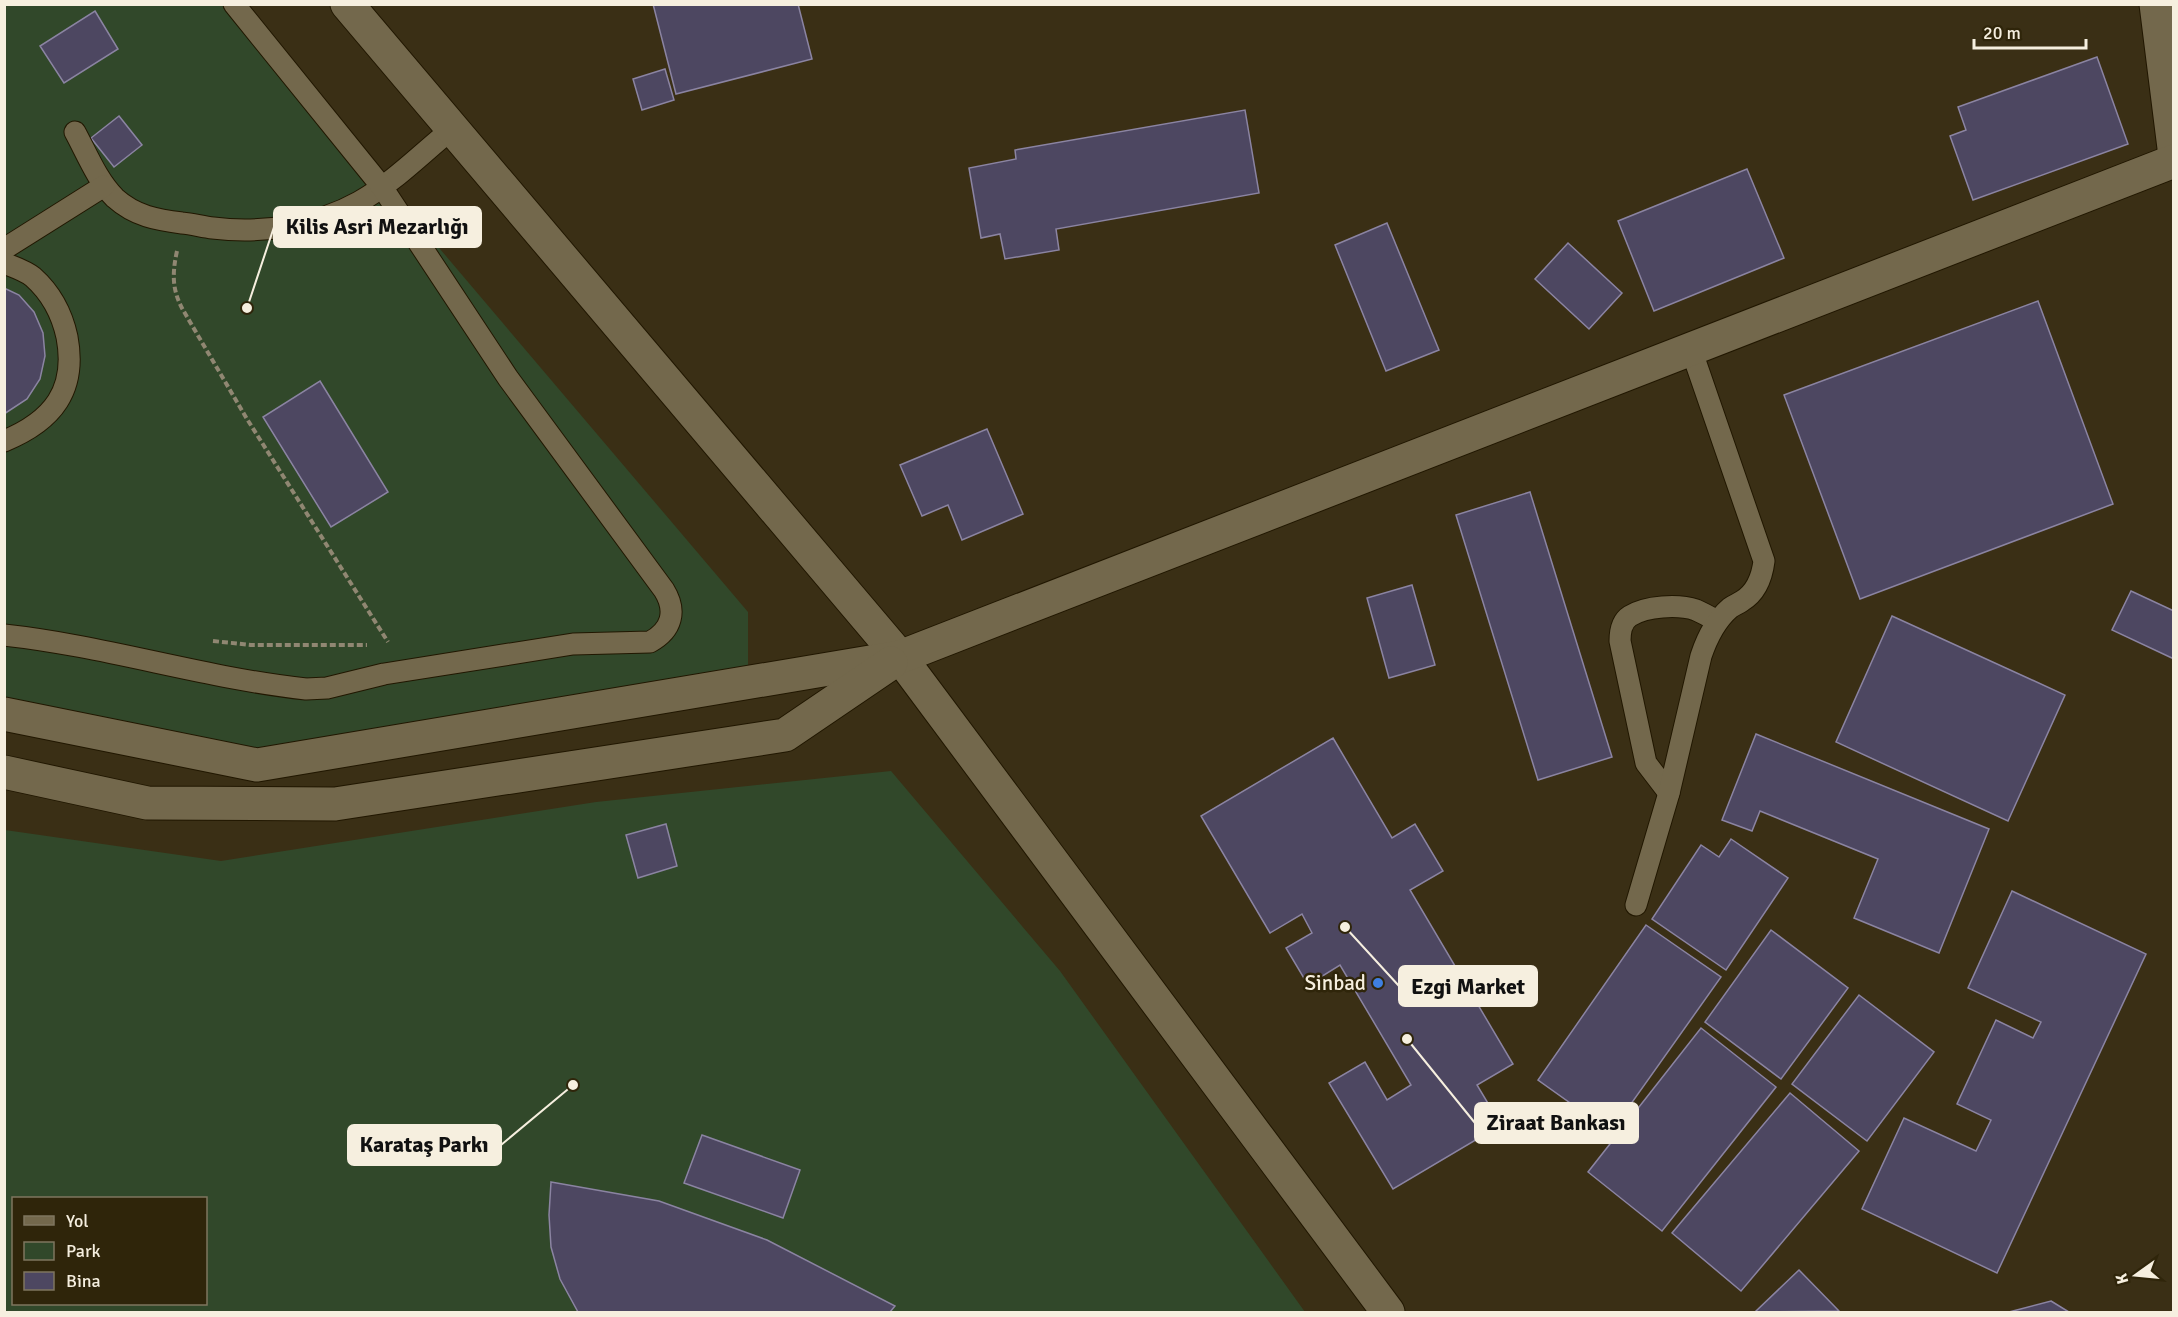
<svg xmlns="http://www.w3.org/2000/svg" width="2178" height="1317" font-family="Signika,sans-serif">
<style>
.green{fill:#31482a;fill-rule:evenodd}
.building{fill:#4d4761;stroke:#8b84a2;stroke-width:1.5}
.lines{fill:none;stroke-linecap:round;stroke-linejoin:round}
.service-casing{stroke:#211700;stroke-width:23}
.minor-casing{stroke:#211700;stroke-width:35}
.tertiary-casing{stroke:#211700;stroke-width:35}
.path{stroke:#908772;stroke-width:4;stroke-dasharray:6 3;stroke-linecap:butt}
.service{stroke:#73684c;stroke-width:21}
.minor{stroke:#73684c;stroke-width:33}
.tertiary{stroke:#73684c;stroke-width:33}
.shop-dot{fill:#3f7fe0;stroke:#2f250a;stroke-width:2}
.labels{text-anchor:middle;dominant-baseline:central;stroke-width:5;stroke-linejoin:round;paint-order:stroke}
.poi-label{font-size:21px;fill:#f6efdf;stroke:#2f250a;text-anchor:end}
.leader{fill:none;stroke:#f6efdf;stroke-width:2}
.callout-dot{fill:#f6efdf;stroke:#2f250a;stroke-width:2}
.callout{fill:#f6efdf;stroke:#f6efdf;stroke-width:2}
.callout-label{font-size:22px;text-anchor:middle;font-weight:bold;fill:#111}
</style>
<rect width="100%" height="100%" fill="#3a2f15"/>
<g class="green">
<polygon points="5,5 233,5 748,612 748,695 247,765 5,716"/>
<path d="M891,771L1060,971L1305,1312H5V830L221,861L596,802ZM14,1198H206V1304H14Z"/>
</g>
<g class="building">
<polygon points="653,4 798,4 812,59 676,94"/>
<polygon points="95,11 118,49 64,83 40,46"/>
<polygon points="2097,57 2128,144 1973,200 1950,136 1966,130 1958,107"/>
<polygon points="665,69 674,100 642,110 633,79"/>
<polygon points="1245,110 1259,193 1056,229 1059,250 1005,259 1000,234 981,238 969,168 1016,159 1015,150"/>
<polygon points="119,116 142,145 114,167 91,138"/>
<polygon points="1747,169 1784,258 1654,311 1618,221"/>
<polygon points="1387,223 1439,350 1386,371 1335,245"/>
<polygon points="1568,243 1622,293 1589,329 1535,279"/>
<polygon points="4,288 19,295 34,312 43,333 45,356 40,379 27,399 4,414"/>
<polygon points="2038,301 2113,504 1860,599 1784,395"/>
<polygon points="320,381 388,492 331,527 263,417"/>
<polygon points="987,429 1023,514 962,540 948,505 922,516 900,465"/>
<polygon points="1530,492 1612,757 1538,780 1456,515"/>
<polygon points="1412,585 1435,665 1389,678 1367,598"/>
<polygon points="2131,591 2174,611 2174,659 2112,630"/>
<polygon points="1892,616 2065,695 2008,821 1836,742"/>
<polygon points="1756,734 1989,829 1939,953 1854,918 1878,859 1760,811 1752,831 1722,820"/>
<polygon points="1333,738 1392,838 1415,824 1443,871 1410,890 1513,1064 1477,1085 1501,1125 1393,1189 1329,1083 1365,1062 1387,1100 1411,1085 1340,965 1308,985 1286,948 1312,933 1302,914 1270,933 1201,816"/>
<polygon points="666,824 677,866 638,878 626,835"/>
<polygon points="1731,839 1788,878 1726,970 1652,919 1701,845 1719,857"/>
<polygon points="2012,891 2146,954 1997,1273 1862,1209 1904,1118 1976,1151 1991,1120 1957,1104 1996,1020 2033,1038 2041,1022 1968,988"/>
<polygon points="1646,925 1721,977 1611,1132 1538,1080"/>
<polygon points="1771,930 1848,988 1781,1079 1705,1022"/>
<polygon points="1859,995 1934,1052 1867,1141 1792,1084"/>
<polygon points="1701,1028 1776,1087 1662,1231 1588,1172"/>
<polygon points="1790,1093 1859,1151 1741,1291 1672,1233"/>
<polygon points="702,1135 800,1170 783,1218 684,1183"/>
<polygon points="551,1182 659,1201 767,1240 895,1306 890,1312 578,1312 560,1279 551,1247 549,1215"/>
<polygon points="1799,1270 1839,1311 1755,1312"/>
<polygon points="2051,1301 2069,1312 2009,1312"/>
</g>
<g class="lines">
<g class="service-casing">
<g id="service">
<path d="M75,132C87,154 97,180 115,198C135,216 157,220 182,223C193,224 203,227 213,228C262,234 316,226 359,202C393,183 422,153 452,129"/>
<polyline points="4,249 104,186"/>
<path d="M4,263C14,267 26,271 33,277C51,293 62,314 67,337C77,390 53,421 4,441"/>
<path d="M4,635C106,646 204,678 306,689L327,688L384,674L573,644L650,642C672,630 677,611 664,590L508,378L382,187L234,4"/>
<path d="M1669,793L1646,763L1620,641C1620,632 1622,621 1630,616C1646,606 1678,604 1696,610C1703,613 1710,617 1717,621"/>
<path d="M1636,905L1669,793L1701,656C1707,638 1715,621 1730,608C1734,605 1738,604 1742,601C1757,592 1762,577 1764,561L1691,349"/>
</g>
</g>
<g class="minor-casing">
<polyline id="minor" points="2156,4 2174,148"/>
</g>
<g class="tertiary-casing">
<g id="tertiary">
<polyline points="347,4 900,657 1388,1312"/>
<polyline points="4,714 257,765 900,657 2174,161"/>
<polyline points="4,772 147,803 335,804 785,735 891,663"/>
</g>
</g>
<g class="path">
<path d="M177,251C172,274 172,290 183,310L247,419L388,642"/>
<polyline points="213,641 251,645 367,645"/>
</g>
<use href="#service" class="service"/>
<use href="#minor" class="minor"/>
<use href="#tertiary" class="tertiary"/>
</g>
<circle class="shop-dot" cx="1378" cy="983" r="6"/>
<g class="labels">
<g class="poi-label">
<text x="1366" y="983">Sinbad</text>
</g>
</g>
<path class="leader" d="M247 308L274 227M1345 927L1399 986M1407 1039L1475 1123M573 1085L501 1145"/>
<g class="callout-dot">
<circle cx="247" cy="308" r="6"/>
<circle cx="1345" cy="927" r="6"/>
<circle cx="1407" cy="1039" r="6"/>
<circle cx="573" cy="1085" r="6"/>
</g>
<g class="callout">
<rect x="274" y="207" width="207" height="40" rx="6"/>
<rect x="1399" y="966" width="138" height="40" rx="6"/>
<rect x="1475" y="1103" width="163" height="40" rx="6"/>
<rect x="348" y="1125" width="153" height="40" rx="6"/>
</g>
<g class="callout-label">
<text x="377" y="234">Kilis Asri Mezarlığı</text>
<text x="1468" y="994">Ezgi Market</text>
<text x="1556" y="1130">Ziraat Bankası</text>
<text x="424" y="1152">Karataş Parkı</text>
</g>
<rect width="2178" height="1317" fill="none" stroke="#f6efdf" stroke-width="12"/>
<rect x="12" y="1197" width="195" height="108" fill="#2f250a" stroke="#7f765f" stroke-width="1.5"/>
<rect x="24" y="1216" width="30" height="9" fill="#73684c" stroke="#7f765f" stroke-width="1.5"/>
<text x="66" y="1227" font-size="18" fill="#f6efdf">Yol</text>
<rect x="24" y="1242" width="30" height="18" fill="#31482a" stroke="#7f765f" stroke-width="1.5"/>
<text x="66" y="1257" font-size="18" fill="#f6efdf">Park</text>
<rect x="24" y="1272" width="30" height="18" fill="#4d4761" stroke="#7f765f" stroke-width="1.5"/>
<text x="66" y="1287" font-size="18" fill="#f6efdf">Bina</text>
<g transform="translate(2136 1275) rotate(255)" stroke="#2f250a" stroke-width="4.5" paint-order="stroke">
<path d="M0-4.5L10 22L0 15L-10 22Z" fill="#f6efdf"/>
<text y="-9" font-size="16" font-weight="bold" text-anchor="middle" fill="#f6efdf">K</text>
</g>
<path d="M1974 39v9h112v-9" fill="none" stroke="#f6efdf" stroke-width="3"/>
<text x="1983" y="39" font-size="18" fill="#f6efdf" stroke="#2f250a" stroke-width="4.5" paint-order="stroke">20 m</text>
</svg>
